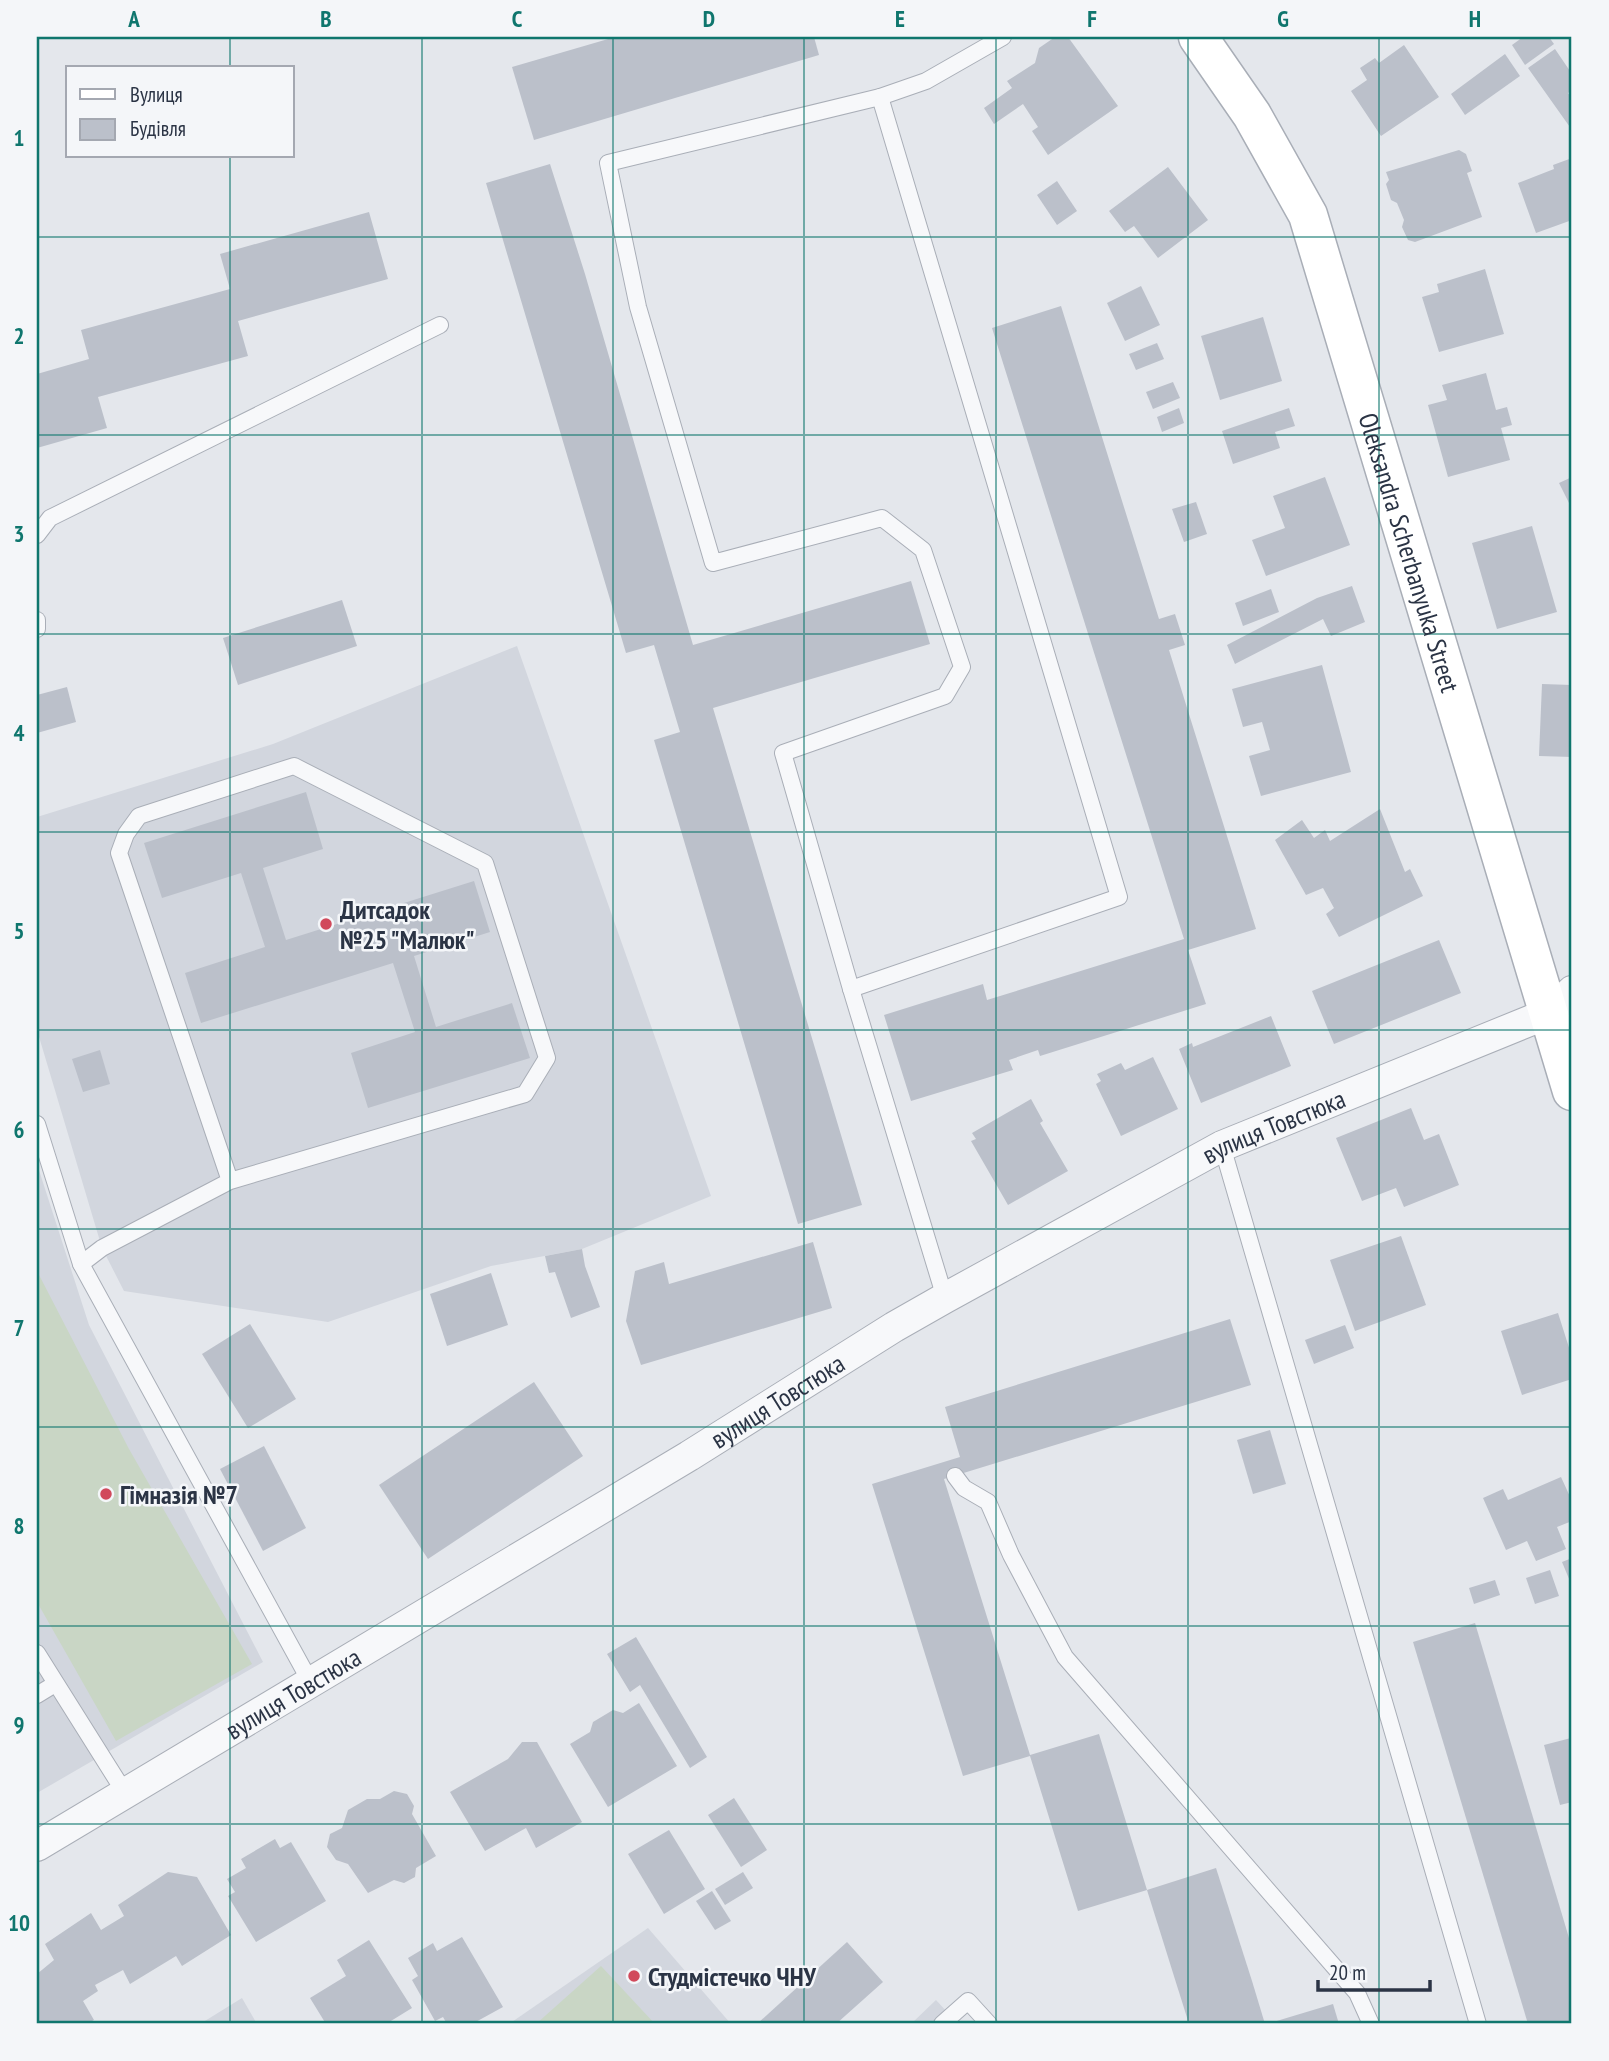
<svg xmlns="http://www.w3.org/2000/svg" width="1609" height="2061" font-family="'PT Sans Narrow',sans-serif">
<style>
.built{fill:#d2d6de}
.garden{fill:#c9d6c5}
.building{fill:#bbc0ca}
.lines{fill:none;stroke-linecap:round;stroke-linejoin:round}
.lane-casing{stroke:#a9aeb7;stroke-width:18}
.street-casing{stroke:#a9aeb7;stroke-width:32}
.secondary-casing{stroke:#a9aeb7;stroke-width:41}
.lane{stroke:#f7f8fa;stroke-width:16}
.street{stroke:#f7f8fa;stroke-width:30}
.secondary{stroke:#fff;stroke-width:38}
.grid{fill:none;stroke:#0f766e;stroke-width:2;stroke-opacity:0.55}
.poi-dot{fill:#d1495b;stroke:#f4f6f9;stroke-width:2.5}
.labels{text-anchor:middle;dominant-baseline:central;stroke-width:5;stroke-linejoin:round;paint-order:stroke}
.street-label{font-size:26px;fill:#2b3445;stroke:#f4f6f9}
.poi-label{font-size:26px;font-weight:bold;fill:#2b3445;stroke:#f4f6f9;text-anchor:start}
.neatline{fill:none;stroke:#0f766e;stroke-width:2.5}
.grid-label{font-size:23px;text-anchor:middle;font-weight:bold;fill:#0f766e}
</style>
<rect width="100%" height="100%" fill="#e4e7ec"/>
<g class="built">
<polygon points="517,646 711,1196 582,1249 491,1266 328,1322 124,1291 102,1248 37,1030 37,817 273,744"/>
<polygon points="37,1164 89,1325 263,1662 37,1793"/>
<polygon points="648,1928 731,2024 509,2024"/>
<polygon points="242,1998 257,2024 200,2024"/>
<polygon points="936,2000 958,2024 911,2024"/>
</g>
<g class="garden">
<polygon points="37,1271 129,1449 252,1664 116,1741 37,1602"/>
<polygon points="601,1966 655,2024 536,2024"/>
</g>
<g class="building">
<polygon points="615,37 814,37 819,55 534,140 512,67"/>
<polygon points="1055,37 1068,37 1118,106 1048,155 1032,131 1038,127 1023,104 994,124 984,108 1012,88 1007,81 1035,63 1039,48"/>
<polygon points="1523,37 1549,37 1554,44 1525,65 1512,45"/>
<polygon points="1404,45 1439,97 1381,136 1351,91 1367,80 1360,68 1375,58 1379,63"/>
<polygon points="1555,49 1572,74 1572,90 1568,93 1572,99 1572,130 1528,68"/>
<polygon points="1505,54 1520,76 1465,115 1451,94"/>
<polygon points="1459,150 1466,154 1472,171 1467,173 1482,217 1415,242 1408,240 1402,227 1404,220 1397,203 1391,200 1386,184 1389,180 1386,172"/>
<polygon points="1572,158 1572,220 1536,233 1518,183 1554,169 1553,165"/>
<polygon points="550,164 585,274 693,645 911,581 930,644 713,708 862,1205 798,1224 654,740 680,732 654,645 626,653 486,183"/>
<polygon points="1168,167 1208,220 1158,258 1134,226 1125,232 1109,211"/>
<polygon points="1057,181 1077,211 1057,225 1037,195"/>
<polygon points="369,212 388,279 238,321 248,356 98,397 107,428 37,448 37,374 89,359 81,330 230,289 220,254"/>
<polygon points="1485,269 1504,334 1439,352 1422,297 1439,292 1437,284"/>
<polygon points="1141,286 1160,325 1125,341 1107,303"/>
<polygon points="1061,306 1159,619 1175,614 1185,645 1169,650 1256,929 1188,950 1206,1004 1040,1056 1038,1050 1009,1060 1013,1070 911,1101 884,1015 983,984 987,1000 1184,939 992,328"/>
<polygon points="1263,317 1282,381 1220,400 1201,336"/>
<polygon points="1157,343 1164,359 1136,370 1129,354"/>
<polygon points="1486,373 1496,410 1507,407 1512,425 1501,428 1510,460 1448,477 1428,405 1447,400 1442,385"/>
<polygon points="1173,382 1180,398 1153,409 1146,392"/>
<polygon points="1179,408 1184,423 1162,432 1157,417"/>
<polygon points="1289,408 1295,426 1275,432 1280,448 1233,464 1222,431"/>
<polygon points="1325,477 1350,545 1266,576 1252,540 1285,528 1273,496"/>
<polygon points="1572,477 1572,509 1559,483"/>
<polygon points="1196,502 1207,534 1184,542 1172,509"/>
<polygon points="1532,526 1557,612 1497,629 1472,543"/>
<polygon points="1352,586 1365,622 1331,636 1323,619 1235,664 1227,645 1317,598"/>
<polygon points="1271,589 1279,612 1243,626 1235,603"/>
<polygon points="342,600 357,646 238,685 223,638"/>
<polygon points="1322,665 1351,772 1261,796 1249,756 1270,750 1262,722 1243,727 1232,689"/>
<polygon points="1542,684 1572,685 1572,757 1539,756"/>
<polygon points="67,687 76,722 37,733 37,695"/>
<polygon points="306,792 323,849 263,868 286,940 474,881 490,932 414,956 436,1027 512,1003 530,1058 368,1108 351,1053 415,1032 393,963 201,1023 185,973 265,947 241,873 162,898 144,843"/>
<polygon points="1380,809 1405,872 1410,869 1423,896 1339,937 1326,914 1334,908 1323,888 1306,895 1275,840 1302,820 1314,838 1325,830 1330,841"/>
<polygon points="1439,940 1461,993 1334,1044 1312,991"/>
<polygon points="1271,1016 1291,1066 1201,1103 1179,1049 1192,1043 1193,1047"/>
<polygon points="100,1050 110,1084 83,1092 72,1059"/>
<polygon points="1153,1057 1178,1109 1121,1136 1096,1084 1101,1081 1097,1074 1121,1063 1125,1070"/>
<polygon points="1031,1099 1043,1121 1040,1123 1068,1171 1008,1205 971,1141 976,1139 972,1133"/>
<polygon points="1411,1108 1424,1140 1439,1134 1459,1185 1404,1207 1396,1188 1362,1201 1336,1138"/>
<polygon points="1401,1236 1426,1305 1355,1331 1330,1260"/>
<polygon points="813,1242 832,1308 641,1365 626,1321 635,1271 664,1262 669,1284"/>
<polygon points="582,1249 585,1266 600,1307 571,1318 555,1272 549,1273 545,1256"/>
<polygon points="491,1273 508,1325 447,1346 430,1294"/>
<polygon points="1558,1313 1572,1357 1572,1379 1522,1395 1501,1331"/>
<polygon points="1230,1319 1251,1385 944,1479 1030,1755 1099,1734 1147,1890 1078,1911 1030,1756 963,1776 872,1484 960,1457 945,1407"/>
<polygon points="250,1324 296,1399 248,1428 202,1354"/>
<polygon points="1345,1325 1354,1348 1314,1364 1305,1340"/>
<polygon points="534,1382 583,1456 428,1559 379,1485"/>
<polygon points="1270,1430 1286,1484 1253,1494 1237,1440"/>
<polygon points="264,1446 306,1528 263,1551 220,1469"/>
<polygon points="1561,1477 1572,1501 1572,1521 1557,1527 1566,1549 1536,1561 1527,1541 1506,1550 1483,1498 1503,1489 1508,1500"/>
<polygon points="1572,1558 1572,1586 1562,1562"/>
<polygon points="1550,1570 1559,1596 1535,1604 1526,1578"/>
<polygon points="1495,1580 1500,1595 1474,1604 1469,1588"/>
<polygon points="1475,1623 1572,1948 1572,2024 1528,2024 1413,1642"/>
<polygon points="636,1637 707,1757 690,1768 640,1685 630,1692 607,1654"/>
<polygon points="639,1703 677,1766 608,1807 570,1744 590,1732 593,1722 613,1710 623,1713"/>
<polygon points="1571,1738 1572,1802 1560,1805 1544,1745"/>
<polygon points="522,1742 537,1742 582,1822 536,1848 526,1828 485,1851 450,1792 508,1759"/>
<polygon points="394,1791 407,1794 414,1806 412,1814 436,1856 416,1868 415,1877 404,1883 394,1880 368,1893 348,1864 336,1860 327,1847 330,1834 342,1828 348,1810 367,1799 380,1799"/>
<polygon points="734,1798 767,1850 741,1867 708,1815"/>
<polygon points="669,1830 705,1889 664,1914 628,1854"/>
<polygon points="275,1839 280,1848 291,1842 326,1901 256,1942 228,1896 235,1892 227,1879 246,1868 241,1859"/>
<polygon points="1216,1868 1252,1981 1265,2024 1189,2024 1147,1890"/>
<polygon points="168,1872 197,1877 231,1935 182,1966 176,1956 130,1984 123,1970 95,1985 98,1991 83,2001 94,2020 87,2024 37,2024 37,1974 54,1960 45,1944 91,1913 101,1930 124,1916 118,1905"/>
<polygon points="743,1872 753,1888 725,1905 715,1889"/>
<polygon points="712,1891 731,1921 715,1930 696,1901"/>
<polygon points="462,1937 503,2007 472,2024 447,2024 443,2017 435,2021 412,1980 418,1976 408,1958 433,1943 437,1951"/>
<polygon points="369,1940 412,2008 386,2024 326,2024 310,1998 346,1976 337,1960"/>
<polygon points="847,1942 883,1982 836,2024 757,2024"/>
<polygon points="1333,2004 1339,2024 1267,2024"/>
</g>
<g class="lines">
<g class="lane-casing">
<g id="lane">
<polyline points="37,535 50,518 440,325"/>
<polyline points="37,620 37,629"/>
<polyline points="851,989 1119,897 880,97"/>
<polyline points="37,1124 81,1264 311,1683"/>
<polyline points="1222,1146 1478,2024"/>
<polyline points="81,1264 102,1248 230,1181 525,1094 547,1058 485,863 294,766 139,816 126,834 119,853 230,1181"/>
<polyline points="945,1298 851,989 783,753 945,696 962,667 923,550 882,518 713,563 638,307 608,163 880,97 926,81 1003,37"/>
<polyline points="955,1476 964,1488 988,1502 1011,1555 1065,1657 1357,1993 1371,2024"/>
<polyline points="37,1653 125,1793"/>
<polyline points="37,1695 55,1684"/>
<polyline points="942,2024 968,2001 989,2024"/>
</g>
</g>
<g class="street-casing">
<g id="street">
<path id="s1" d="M37,1846L689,1456L894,1327L945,1298L1222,1146L1549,1013L1572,991"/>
</g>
</g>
<g class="secondary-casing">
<g id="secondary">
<path id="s2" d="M1198,37L1252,115L1308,215L1572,1091"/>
</g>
</g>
<use href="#lane" class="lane"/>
<use href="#street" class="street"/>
<use href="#secondary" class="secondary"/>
</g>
<path class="grid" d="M230,37V68M422,37V2024M613,37V2024M804,37V2024M996,37V2024M1188,37V2024M1379,37V2024M230,156V2024M37,237H1572M37,435H1572M37,634H1572M37,832H1572M37,1030H1572M37,1229H1572M37,1427H1572M37,1626H1572M37,1824H1572"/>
<g class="poi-dot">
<circle cx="326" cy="924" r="7"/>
<circle cx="106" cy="1494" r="7"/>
<circle cx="634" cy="1976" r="7"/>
</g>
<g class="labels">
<g class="street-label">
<text stroke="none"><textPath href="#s2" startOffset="562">Oleksandra Scherbanyuka Street</textPath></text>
<text stroke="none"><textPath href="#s1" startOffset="1432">вулиця Товстюка</textPath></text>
<text stroke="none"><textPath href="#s1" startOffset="864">вулиця Товстюка</textPath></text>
<text stroke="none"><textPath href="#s1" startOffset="298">вулиця Товстюка</textPath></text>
</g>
<g class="poi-label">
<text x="340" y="909">Дитсадок<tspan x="340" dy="30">№25 "Малюк"</tspan></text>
<text x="120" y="1494">Гімназія №7</text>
<text x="648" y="1976">Студмістечко ЧНУ</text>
</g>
</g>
<rect width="1609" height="2061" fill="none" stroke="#f4f6f9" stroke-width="77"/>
<rect x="66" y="66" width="228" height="91" fill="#f4f6f9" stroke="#a4a8b1" stroke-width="2"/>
<rect x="80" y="89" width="35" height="10" fill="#ffffff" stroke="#a4a8b1" stroke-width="2"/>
<text x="130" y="102" font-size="21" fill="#2b3445">Вулиця</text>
<rect x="80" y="119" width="35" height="21" fill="#bbc0ca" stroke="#a4a8b1" stroke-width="2"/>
<text x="130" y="136" font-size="21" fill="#2b3445">Будівля</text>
<path d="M1318 1980v10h112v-10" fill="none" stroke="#2b3445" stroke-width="3.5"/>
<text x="1329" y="1980" font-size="21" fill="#2b3445" stroke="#f4f6f9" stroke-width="5" paint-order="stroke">20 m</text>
<rect x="38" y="38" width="1532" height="1984" class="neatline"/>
<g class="grid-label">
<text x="134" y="27">A</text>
<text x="326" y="27">B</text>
<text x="517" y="27">C</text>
<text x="709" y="27">D</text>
<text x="900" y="27">E</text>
<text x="1092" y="27">F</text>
<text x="1283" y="27">G</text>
<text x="1475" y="27">H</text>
<text x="19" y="146">1</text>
<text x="19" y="344">2</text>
<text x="19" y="542">3</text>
<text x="19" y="741">4</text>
<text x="19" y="939">5</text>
<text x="19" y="1138">6</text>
<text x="19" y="1336">7</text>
<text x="19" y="1534">8</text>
<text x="19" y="1733">9</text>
<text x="19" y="1931">10</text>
</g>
</svg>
